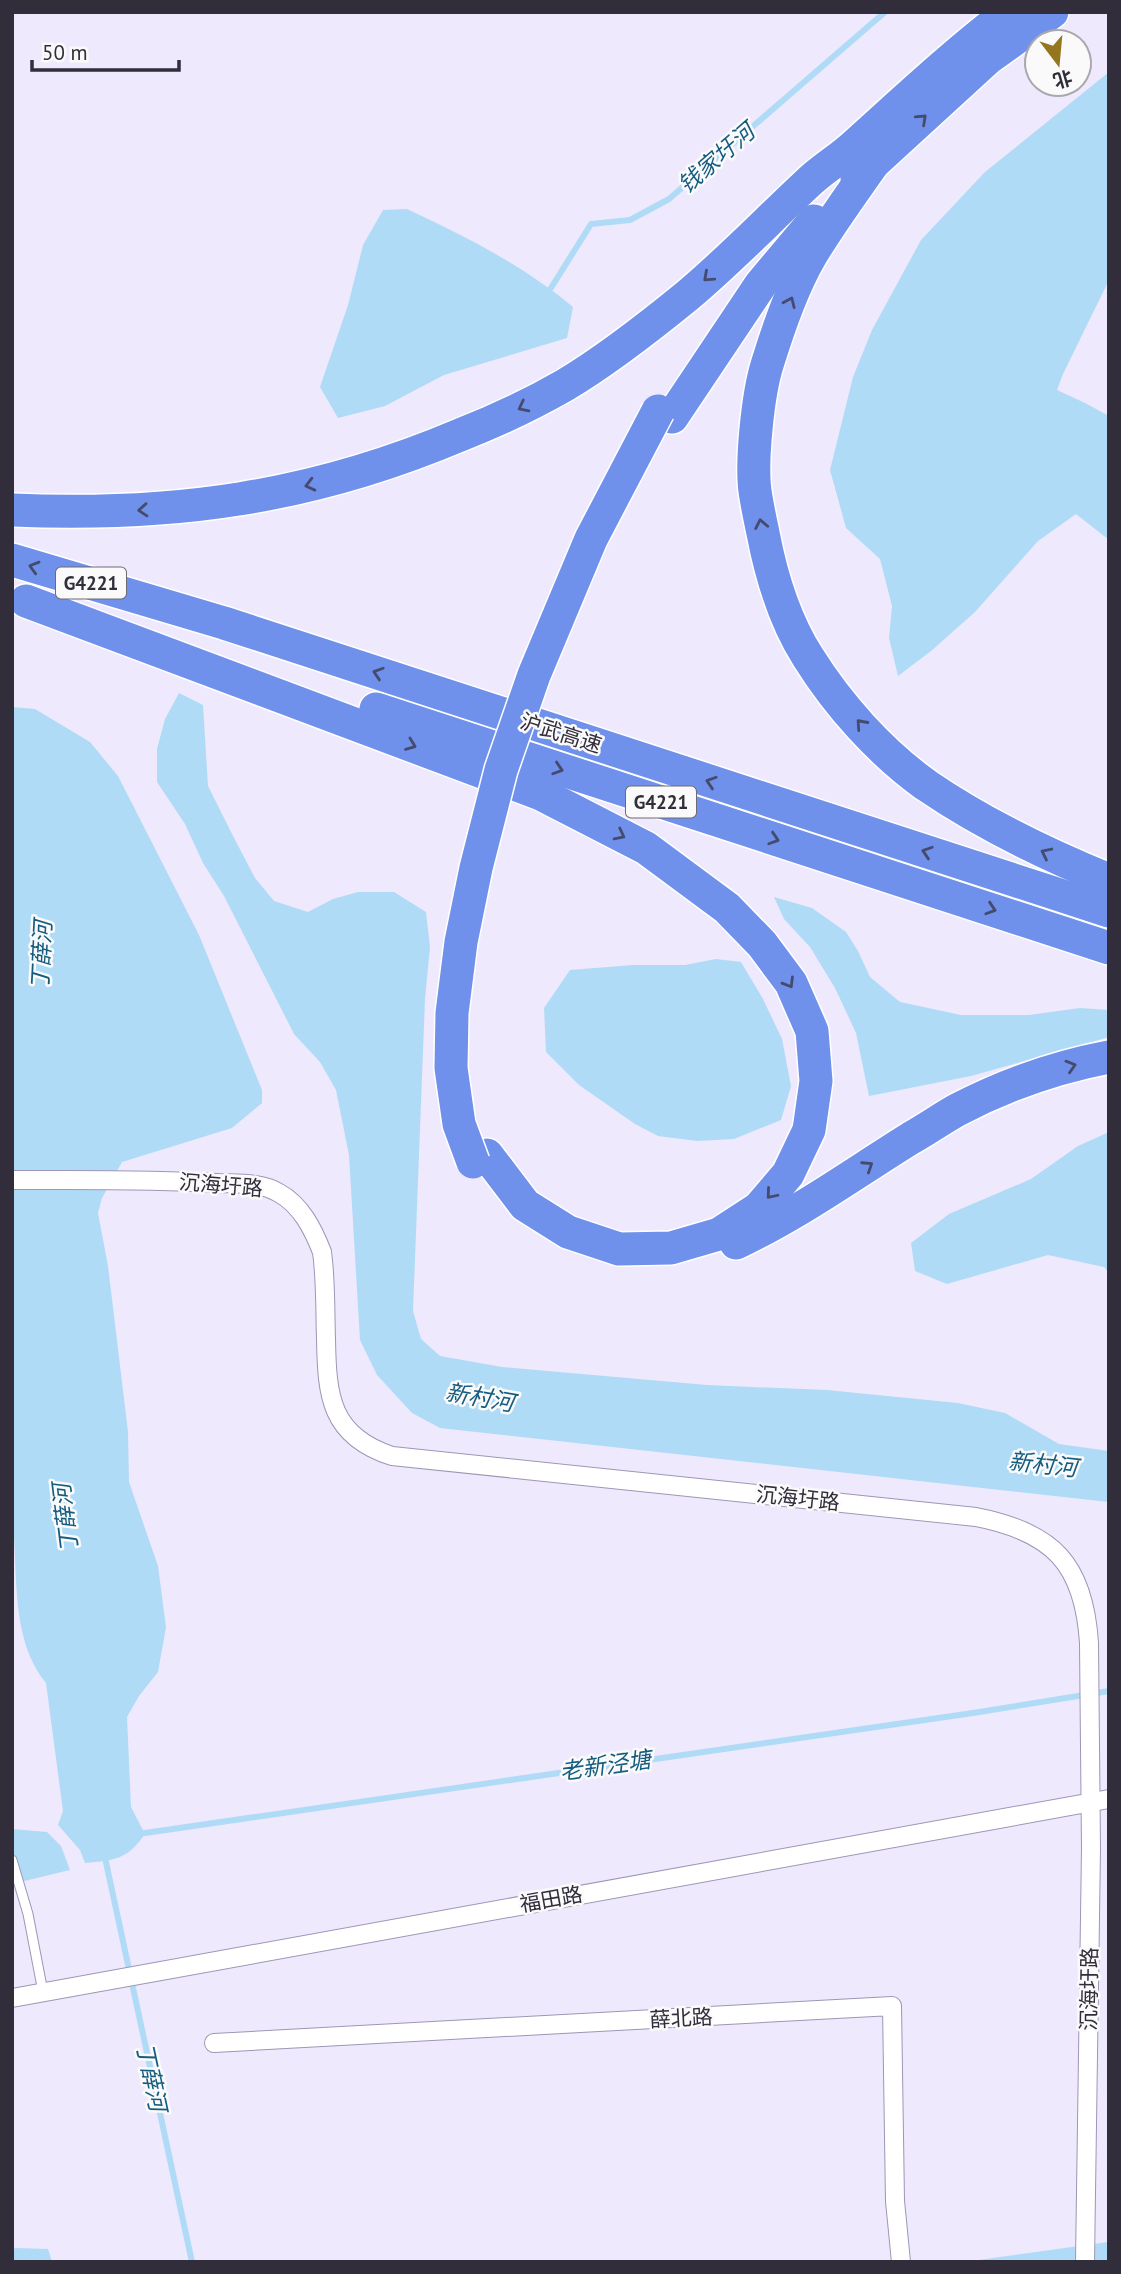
<svg xmlns="http://www.w3.org/2000/svg" width="1121" height="2274" font-family="'PT Sans','Noto Sans SC',sans-serif">
<style>
.water{fill:#b0dbf6}
.lines{fill:none;stroke-linecap:round;stroke-linejoin:round}
.stream{stroke:#b0dbf6;stroke-width:6}
.lane-casing{stroke:#9e96b5;stroke-width:11}
.street-casing{stroke:#9e96b5;stroke-width:20}
.highway-casing{stroke:#fff;stroke-width:36}
.lane{stroke:#fff;stroke-width:9}
.street{stroke:#fff;stroke-width:18}
.highway{stroke:#7091eb;stroke-width:33}
.highway-bridge-casing{stroke:#fff;stroke-width:36;stroke-linecap:butt}
.highway-bridge{stroke:#7091eb;stroke-width:33}
.oneway{stroke:#444b6f}
.labels{text-anchor:middle;dominant-baseline:central;stroke-width:5;stroke-linejoin:round;paint-order:stroke}
.shield{fill:#fafafa;stroke:#6d6a74;stroke-width:2}
.shield-label{font-size:19px;font-weight:bold;fill:#312d3a}
.street-label{font-size:21px;fill:#312d3a;stroke:#fafafa}
.water-label{font-size:23px;font-style:italic;fill:#155c80;stroke:#fafafa}
</style>
<rect width="100%" height="100%" fill="#eee9fd"/>
<g class="water">
<polygon points="1109,72 1109,280 1063,374 1057,390 1085,403 1109,416 1109,540 1076,514 1038,541 975,612 931,651 898,676 889,638 892,606 880,559 846,528 830,470 853,377 872,330 921,240 985,172"/>
<path d="M407,209C465,236 524,266 573,307L567,338L444,375L385,406L338,418L320,387L348,305L363,245L383,210Z"/>
<polygon points="179,693 203,705 208,786 232,834 255,878 274,901 308,912 333,899 358,892 394,892 426,912 430,947 425,999 413,1311 421,1339 440,1356 502,1367 707,1385 827,1390 958,1403 1005,1413 1059,1444 1109,1451 1109,1502 440,1428 412,1413 377,1375 360,1340 349,1155 336,1090 320,1062 294,1034 224,896 203,863 185,824 157,782 157,749 165,719"/>
<path d="M12,707L35,709L90,742L118,776L199,935L262,1090V1103L232,1128L122,1162L102,1198L98,1213L108,1266L128,1432L129,1482L158,1566L166,1627L158,1672L139,1696L127,1717L131,1807L145,1834C127,1860 115,1860 85,1863L80,1850L58,1825L63,1811L46,1683C9,1638 19,1571 12,1516Z"/>
<polygon points="774,897 812,908 846,932 858,951 870,977 900,1002 961,1015 1029,1015 1080,1008 1109,1010 1109,1037 971,1076 869,1096 856,1033 835,988 810,947 784,919"/>
<polygon points="716,959 741,962 763,999 782,1039 791,1086 781,1120 734,1139 697,1141 658,1136 635,1124 579,1085 546,1052 544,1008 570,970 633,965 685,965"/>
<polygon points="1109,1132 1109,1273 1104,1267 1048,1255 947,1284 915,1271 911,1243 949,1214 1031,1179 1078,1146"/>
<polygon points="12,1829 47,1832 61,1846 70,1870 12,1884"/>
<polygon points="1108,2242 1109,2262 965,2262"/>
<polygon points="16,2248 48,2249 52,2262 12,2262 12,2249"/>
</g>
<g class="lines">
<g class="stream">
<polyline points="551,288 591,224 630,220 669,199 885,12"/>
<polyline points="138,1834 973,1713 1109,1691"/>
<polyline points="104,1853 192,2262"/>
</g>
<g class="lane-casing">
<polyline id="lane" points="12,1860 28,1914 43,1992"/>
</g>
<g class="street-casing">
<g id="street">
<path d="M12,1180C80,1180 148,1179 216,1183C237,1184 261,1182 279,1193C301,1205 313,1229 322,1252C326,1281 325,1310 326,1339C327,1396 330,1436 392,1456L976,1517C1053,1532 1084,1564 1089,1643L1091,1848L1085,2262"/>
<polyline points="12,1998 1109,1799"/>
<polyline points="214,2043 892,2006 895,2201 901,2262"/>
</g>
</g>
<g class="highway-casing">
<g id="highway">
<path d="M872,165C851,195 829,225 810,257C791,290 778,329 767,365C758,394 751,461 755,491C757,505 760,519 763,533C771,575 785,621 808,657C838,705 880,752 926,785C983,824 1045,854 1109,880"/>
<polyline points="857,178 987,59 1052,12"/>
<polyline points="672,417 761,284 814,221"/>
<path d="M12,510C173,517 311,498 460,435C496,421 532,404 565,385C607,360 649,327 687,296C730,260 769,219 810,181C824,168 841,158 855,145C905,100 955,53 1009,12"/>
<polyline points="12,560 224,623 1109,911"/>
<polyline points="26,601 541,794 646,848 727,908 762,944 791,983 812,1031 816,1081 809,1130 788,1174 759,1208 719,1234 671,1248 619,1249 568,1232 525,1205 487,1155"/>
<polyline points="376,709 1109,948"/>
<path d="M736,1243C798,1214 853,1174 911,1138C927,1129 941,1119 957,1110C1005,1085 1056,1067 1109,1057"/>
</g>
</g>
<use href="#lane" class="lane"/>
<use href="#street" class="street"/>
<use href="#highway" class="highway"/>
<g class="highway-bridge-casing">
<polyline id="highway-bridge" points="473,1162 459,1124 451,1068 452,1013 461,942 476,868 501,770 534,675 591,539 658,411"/>
</g>
<use href="#highway-bridge" class="highway-bridge"/>
</g>
<defs><path id="oneway-chevron" d="M-2-3.5L2.5 0L-2 3.5" fill="none" stroke-width="1.6" stroke-linecap="round" stroke-linejoin="round" transform="scale(1.75)"/></defs>
<g class="oneway">
<use href="#oneway-chevron" transform="translate(922 119) rotate(-43)"/>
<use href="#oneway-chevron" transform="translate(708 277) rotate(138)"/>
<use href="#oneway-chevron" transform="translate(790 302) rotate(-66)"/>
<use href="#oneway-chevron" transform="translate(523 407) rotate(153)"/>
<use href="#oneway-chevron" transform="translate(310 485) rotate(166)"/>
<use href="#oneway-chevron" transform="translate(143 510) rotate(176)"/>
<use href="#oneway-chevron" transform="translate(761 524) rotate(-101)"/>
<use href="#oneway-chevron" transform="translate(34 567) rotate(-164)"/>
<use href="#oneway-chevron" transform="translate(378 673) rotate(-162)"/>
<use href="#oneway-chevron" transform="translate(861 724) rotate(-132)"/>
<use href="#oneway-chevron" transform="translate(411 745) rotate(21)"/>
<use href="#oneway-chevron" transform="translate(558 769) rotate(18)"/>
<use href="#oneway-chevron" transform="translate(711 782) rotate(-162)"/>
<use href="#oneway-chevron" transform="translate(620 835) rotate(27)"/>
<use href="#oneway-chevron" transform="translate(774 839) rotate(18)"/>
<use href="#oneway-chevron" transform="translate(927 852) rotate(-162)"/>
<use href="#oneway-chevron" transform="translate(1046 853) rotate(-154)"/>
<use href="#oneway-chevron" transform="translate(991 909) rotate(18)"/>
<use href="#oneway-chevron" transform="translate(789 983) rotate(59)"/>
<use href="#oneway-chevron" transform="translate(1071 1066) rotate(-17)"/>
<use href="#oneway-chevron" transform="translate(868 1166) rotate(-33)"/>
<use href="#oneway-chevron" transform="translate(771 1194) rotate(130)"/>
</g>
<g class="labels">
<g class="shield">
<rect x="56" y="567.5" width="70" height="31" rx="5"/>
<rect x="626" y="786.5" width="70" height="31" rx="5"/>
</g>
<g class="shield-label">
<text x="91" y="583">G4221</text>
<text x="661" y="802">G4221</text>
</g>
<g class="street-label">
<text transform="translate(561 733) rotate(18)">沪武高速</text>
<text transform="translate(221 1185) rotate(5)">沉海圩路</text>
<text transform="translate(798 1498) rotate(6)">沉海圩路</text>
<text transform="translate(551 1899) rotate(-10)">福田路</text>
<text transform="translate(1089 1989) rotate(-89)">沉海圩路</text>
<text transform="translate(681 2018) rotate(-3)">薛北路</text>
</g>
<g class="water-label">
<text transform="translate(716 158) rotate(-41)">钱家圩河</text>
<text transform="translate(41 955) rotate(-87)">丁薛河</text>
<text transform="translate(480 1397) rotate(10)">新村河</text>
<text transform="translate(1043 1464) rotate(6)">新村河</text>
<text transform="translate(65 1518) rotate(-97)">丁薛河</text>
<text transform="translate(605 1765) rotate(-8)">老新泾塘</text>
<text transform="translate(152 2077) rotate(78)">丁薛河</text>
</g>
</g>
<rect width="1121" height="2274" fill="none" stroke="#312d3a" stroke-width="28"/>
<g transform="translate(1058 63) rotate(164)"><circle r="33" fill="#fafafa" stroke="#aaa8ad" stroke-width="2"/>
<path d="M0-5L12 26L0 18L-12 26Z" fill="#94761e"/>
<text y="-10" font-size="19" font-weight="bold" text-anchor="middle" fill="#312d3a">北</text>
</g>
<path d="M32 60v10h147v-10" fill="none" stroke="#312d3a" stroke-width="3.5"/>
<text x="42" y="60" font-size="21" fill="#312d3a" stroke="#fafafa" stroke-width="5" paint-order="stroke">50 m</text>
</svg>
